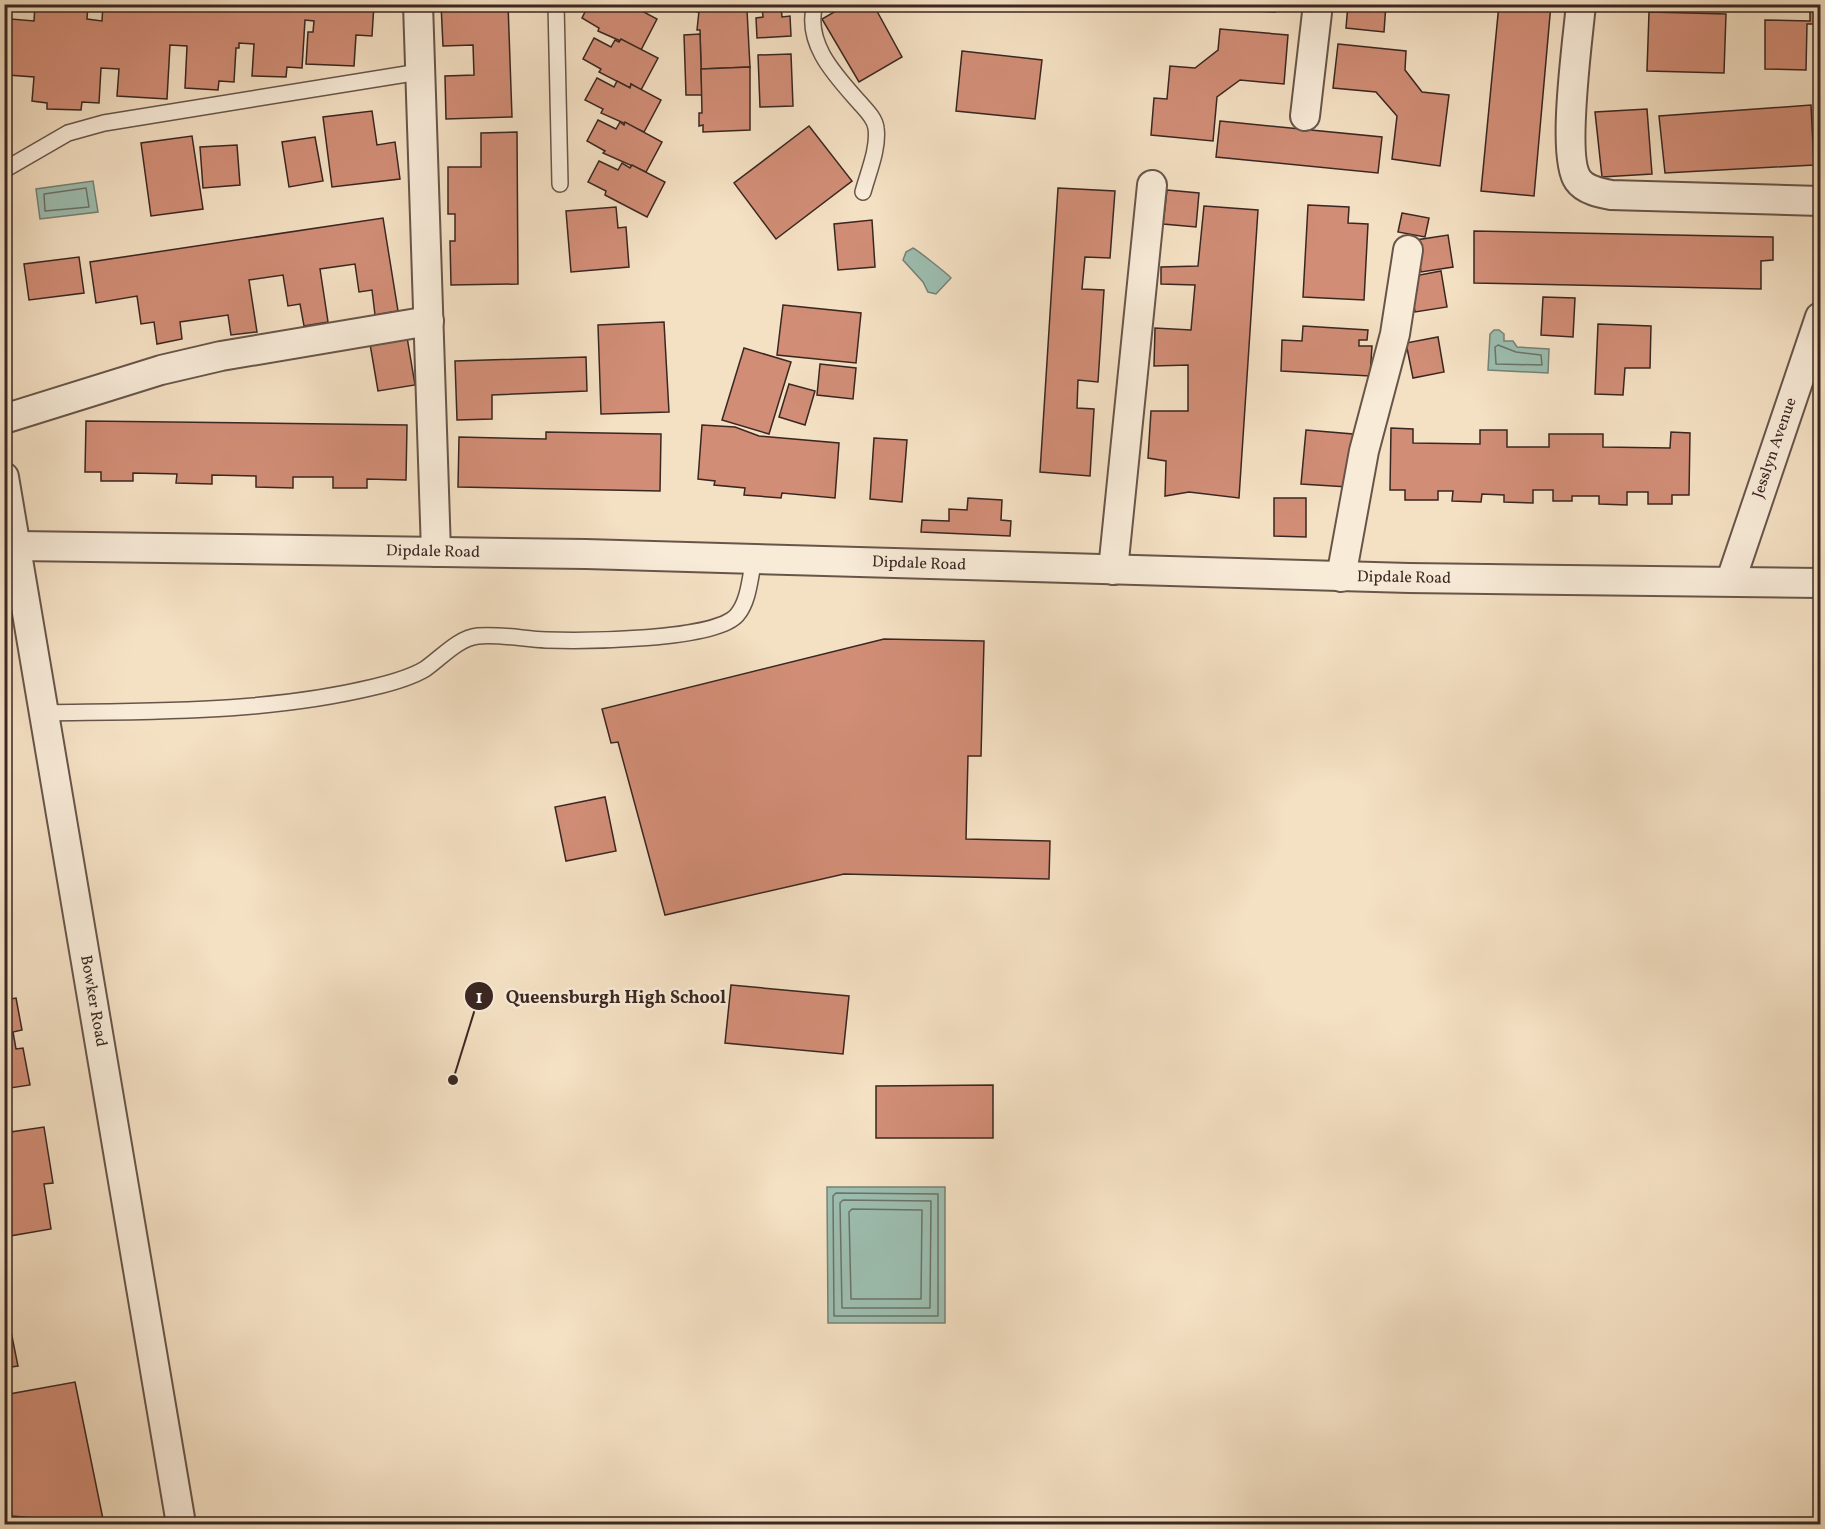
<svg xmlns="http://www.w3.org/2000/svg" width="1825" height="1529" font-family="Vollkorn,serif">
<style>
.water{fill:#9cbdaf;stroke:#758176;stroke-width:1.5}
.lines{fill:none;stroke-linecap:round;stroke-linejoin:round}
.shore{stroke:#6b7268;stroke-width:1.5}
.building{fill:#d18d76;stroke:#3a2721;stroke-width:1.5}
.lane-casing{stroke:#68554a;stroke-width:18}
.street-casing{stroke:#68554a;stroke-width:32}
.lane{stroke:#f8ebd8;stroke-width:15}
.street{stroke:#f8ebd8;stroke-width:28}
.labels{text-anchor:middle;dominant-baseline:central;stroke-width:4.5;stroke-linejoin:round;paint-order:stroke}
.street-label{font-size:16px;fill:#3a2721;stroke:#f8ebd8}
.leader{fill:none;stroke:#3a2721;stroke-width:2}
.callout-dot{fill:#3a2721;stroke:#f8ebd8;stroke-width:2}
.mark-label{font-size:18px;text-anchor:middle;font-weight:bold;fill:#fff}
.callout-label{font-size:18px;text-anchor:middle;font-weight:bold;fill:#3a2721;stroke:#f8ebd8;stroke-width:4.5;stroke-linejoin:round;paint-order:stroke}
</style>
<rect width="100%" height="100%" fill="#f4e0c3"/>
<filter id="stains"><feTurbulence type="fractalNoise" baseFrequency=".00333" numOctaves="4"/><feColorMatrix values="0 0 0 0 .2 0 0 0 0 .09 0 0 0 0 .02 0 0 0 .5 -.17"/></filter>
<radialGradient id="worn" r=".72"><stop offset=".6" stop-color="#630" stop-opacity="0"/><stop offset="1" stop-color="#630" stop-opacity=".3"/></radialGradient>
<g class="water">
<polygon points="93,181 98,212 40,219 36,189"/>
<path d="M913,248C916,249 949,275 951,278L936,294L928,292L923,282L903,260L906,252Z"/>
<polygon points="1494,330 1499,330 1504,334 1504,341 1513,341 1517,347 1549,349 1548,373 1488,370 1490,334"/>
<polygon points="827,1187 945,1187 945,1323 828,1323"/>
</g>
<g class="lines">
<g class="shore">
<polygon points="86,188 89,207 45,211 44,194"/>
<polygon points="1498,345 1516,352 1541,355 1542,365 1496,364 1495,347"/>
<polygon points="836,1193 938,1194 938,1316 834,1316 833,1196"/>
<polygon points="843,1200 931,1201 930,1308 842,1308 840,1203"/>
<polygon points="852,1209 922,1210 921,1299 851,1299 849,1212"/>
</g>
</g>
<g class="building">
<polygon points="35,4 88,5 87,19 102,21 103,4 170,7 171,4 374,4 372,36 356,35 354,66 306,64 308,32 313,32 314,21 305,20 302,68 287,67 286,77 252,76 254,44 239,43 239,48 236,48 234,82 219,81 218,90 185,88 187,46 170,45 167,99 117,96 119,69 101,68 99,103 82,102 81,110 47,109 47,103 32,101 34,77 8,75 11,19 34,21"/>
<polygon points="441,4 508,4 512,117 446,119 445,76 474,75 473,45 443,46"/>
<polygon points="589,4 629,4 657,19 641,50 598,31 599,28 582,18"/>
<polygon points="697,4 746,4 747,10 697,12"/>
<polygon points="848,4 873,4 902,57 859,82 822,19"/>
<polygon points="1238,4 1275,4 1275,12 1237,10"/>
<polygon points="1348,4 1386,4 1384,32 1346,28"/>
<polygon points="1499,4 1551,4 1534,196 1481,191"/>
<polygon points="1810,4 1820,4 1820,24 1807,24 1806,70 1765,69 1765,20 1810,21"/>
<polygon points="781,6 782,17 790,16 791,36 757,38 756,18 763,17 762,7"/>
<polygon points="747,10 750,67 701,69 700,30 697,30 699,11"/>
<polygon points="1649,12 1726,14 1724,73 1647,71"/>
<polygon points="1220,29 1288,35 1284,84 1240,80 1217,97 1213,141 1151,135 1154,98 1167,99 1170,66 1195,68 1218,50"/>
<polygon points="700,34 702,95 686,95 684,35"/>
<polygon points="594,38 611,47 615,40 619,42 621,39 658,58 641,90 631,84 630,88 599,72 601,69 583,59"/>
<polygon points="1338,44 1406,51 1405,70 1422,92 1449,95 1440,166 1392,159 1397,116 1376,92 1333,88"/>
<polygon points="962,51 1042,60 1035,119 956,111"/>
<polygon points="791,54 793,106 760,107 758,55"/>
<polygon points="750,67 750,130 703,132 703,125 699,126 699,113 702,113 701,69"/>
<polygon points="597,78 614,87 617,81 630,88 631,84 661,100 644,132 601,113 603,109 585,100"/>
<polygon points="1811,105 1814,165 1665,173 1659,116"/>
<polygon points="1647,109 1652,174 1602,177 1595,112"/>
<polygon points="372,111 377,145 395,142 400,179 332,187 323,117"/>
<polygon points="598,120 616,129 620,122 624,125 625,122 662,142 646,172 603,153 605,151 587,141"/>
<polygon points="1220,121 1382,137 1378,173 1216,157"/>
<polygon points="809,126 852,181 776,239 734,183"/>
<polygon points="517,132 518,284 451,285 450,241 455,241 455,214 448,214 448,167 481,167 481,133"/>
<polygon points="192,136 203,209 151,216 141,143"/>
<polygon points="315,137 323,181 289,187 282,142"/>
<polygon points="237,145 240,185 203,188 200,147"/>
<polygon points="599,161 618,170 622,163 630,168 632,165 665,182 647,217 605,195 606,191 588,182"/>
<polygon points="1058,188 1115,191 1110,258 1085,257 1082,289 1104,290 1098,382 1078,380 1077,408 1094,409 1090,476 1040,472"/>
<polygon points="1167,190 1199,193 1196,227 1163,224"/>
<polygon points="1308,205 1349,207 1348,223 1368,224 1364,300 1303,297"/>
<polygon points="1204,206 1258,210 1239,498 1189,492 1165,496 1166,461 1148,458 1151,411 1188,411 1188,365 1154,366 1155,328 1191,330 1195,285 1161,284 1161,267 1198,266"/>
<polygon points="616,207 618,228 626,227 629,267 571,272 566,211"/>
<polygon points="1402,213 1429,218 1425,237 1398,232"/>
<polygon points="383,218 398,311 375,315 372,290 359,292 355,264 320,269 328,322 304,326 300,304 288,306 283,275 249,280 257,332 231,335 228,315 180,322 182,339 157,344 154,322 141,324 137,296 96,303 90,262"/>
<polygon points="872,220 875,267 838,270 834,224"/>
<polygon points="1474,231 1773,237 1773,260 1761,261 1761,289 1474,283"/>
<polygon points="1448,235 1453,267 1421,272 1416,240"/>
<polygon points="79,257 84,293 29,300 24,264"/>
<polygon points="1441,271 1447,307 1415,312 1409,277"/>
<polygon points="1543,297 1575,298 1573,337 1541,335"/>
<polygon points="783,305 861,313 856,363 777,355"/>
<polygon points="664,322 669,412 601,414 598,325"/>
<polygon points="1598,324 1651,326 1650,368 1625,368 1623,395 1595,394"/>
<polygon points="1303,326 1368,330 1367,340 1359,340 1359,346 1372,346 1370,376 1281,371 1282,340 1302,341"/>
<polygon points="407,337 415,385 378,391 370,344"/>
<polygon points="1438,337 1444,372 1413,378 1406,343"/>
<polygon points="744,348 791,362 769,434 722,420"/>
<polygon points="586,357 587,391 492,395 492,419 457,420 455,361"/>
<polygon points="820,364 856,368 853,399 817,395"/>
<polygon points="789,384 815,391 805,425 779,417"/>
<polygon points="86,421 407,425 406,480 367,479 367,488 333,488 333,477 293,477 293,488 256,487 256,476 212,475 212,484 176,483 177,474 133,473 133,481 101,481 101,472 85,472"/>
<polygon points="702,425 735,427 759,436 839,443 835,498 782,493 781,498 744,495 745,488 714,485 715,481 698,479"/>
<polygon points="1391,428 1413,429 1413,443 1480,444 1480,430 1507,430 1507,447 1549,447 1549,434 1603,434 1603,447 1670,448 1671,432 1690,433 1689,495 1672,495 1672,504 1648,504 1648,492 1627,492 1627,505 1599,504 1599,496 1572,496 1572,501 1553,501 1553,490 1533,490 1533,503 1504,502 1504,495 1482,494 1481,502 1452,501 1453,491 1438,491 1438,500 1405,500 1405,490 1390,490"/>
<polygon points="1306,430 1353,434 1348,487 1301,484"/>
<polygon points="546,432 661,434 660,491 458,487 459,437 546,439"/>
<polygon points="874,438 907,440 902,502 870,499"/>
<polygon points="968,498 1002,500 1001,520 1011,521 1010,536 921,532 922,520 949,521 949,509 967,510"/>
<polygon points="1274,498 1306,498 1306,537 1274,536"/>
<polygon points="884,639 984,641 981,756 968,756 966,839 1050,841 1049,879 844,874 665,915 618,742 611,743 602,709"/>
<polygon points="605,797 616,851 566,861 555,807"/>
<polygon points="731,985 849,996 843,1054 725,1043"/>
<polygon points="16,998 22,1030 13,1032 16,1049 23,1048 30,1085 4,1089 4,1000"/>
<polygon points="993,1085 993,1138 876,1138 876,1086"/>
<polygon points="44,1127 53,1183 44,1184 51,1229 4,1237 4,1133"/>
<polygon points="4,1297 18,1366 4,1368"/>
<polygon points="75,1382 104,1524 12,1516 4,1479 4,1395"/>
</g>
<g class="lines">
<g class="lane-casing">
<g id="lane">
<polyline points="556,4 560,184"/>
<path d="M815,4C804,43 835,75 859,102C865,109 875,118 876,128C879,148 868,173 863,192"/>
<polyline points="4,170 68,133 104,123 419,72"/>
<path d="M45,713C155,711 266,713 374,687C391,683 410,678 425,669C441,658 458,638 478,636C500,634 524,639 546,640C582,641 715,641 737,615C749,601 750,577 754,559"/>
</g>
</g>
<g class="street-casing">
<g id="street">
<polyline points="418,4 436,552"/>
<path d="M1581,4C1578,38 1561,157 1578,180C1585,190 1600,193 1611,195L1820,201"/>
<polyline points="1305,116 1318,4"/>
<polyline points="4,419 161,370 221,356 429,321"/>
<polyline points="4,477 181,1524"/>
<polyline points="17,546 586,554 1409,578 1820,583"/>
<polyline points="1113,570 1152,185"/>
<polyline points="1341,577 1364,451 1395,334 1408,250"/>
<polyline points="1731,580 1820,317"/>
</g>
</g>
<use href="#lane" class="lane"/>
<use href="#street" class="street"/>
</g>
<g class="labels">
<g class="street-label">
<text transform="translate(1775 448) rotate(-71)">Jesslyn Avenue</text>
<text transform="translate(433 552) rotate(1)">Dipdale Road</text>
<text transform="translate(919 564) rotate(2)">Dipdale Road</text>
<text transform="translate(1404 578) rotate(1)">Dipdale Road</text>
<text transform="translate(93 1001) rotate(80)">Bowker Road</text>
</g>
</g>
<path class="leader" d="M453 1080L479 996"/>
<g class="callout-dot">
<circle cx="453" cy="1080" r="6"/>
<circle cx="479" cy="996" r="15"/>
</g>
<g class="mark-label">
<text x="479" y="1003">1</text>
</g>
<g class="callout-label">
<text x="616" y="1003">Queensburgh High School</text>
</g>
<rect width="1825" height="1529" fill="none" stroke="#f4e0c3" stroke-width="24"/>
<rect x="6" y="6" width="1813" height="1517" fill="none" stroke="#3a2721" stroke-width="3"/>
<rect x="12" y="12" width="1801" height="1505" fill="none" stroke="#3a2721" stroke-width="1.5"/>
<rect width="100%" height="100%" filter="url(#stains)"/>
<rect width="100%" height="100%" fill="url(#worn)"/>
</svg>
